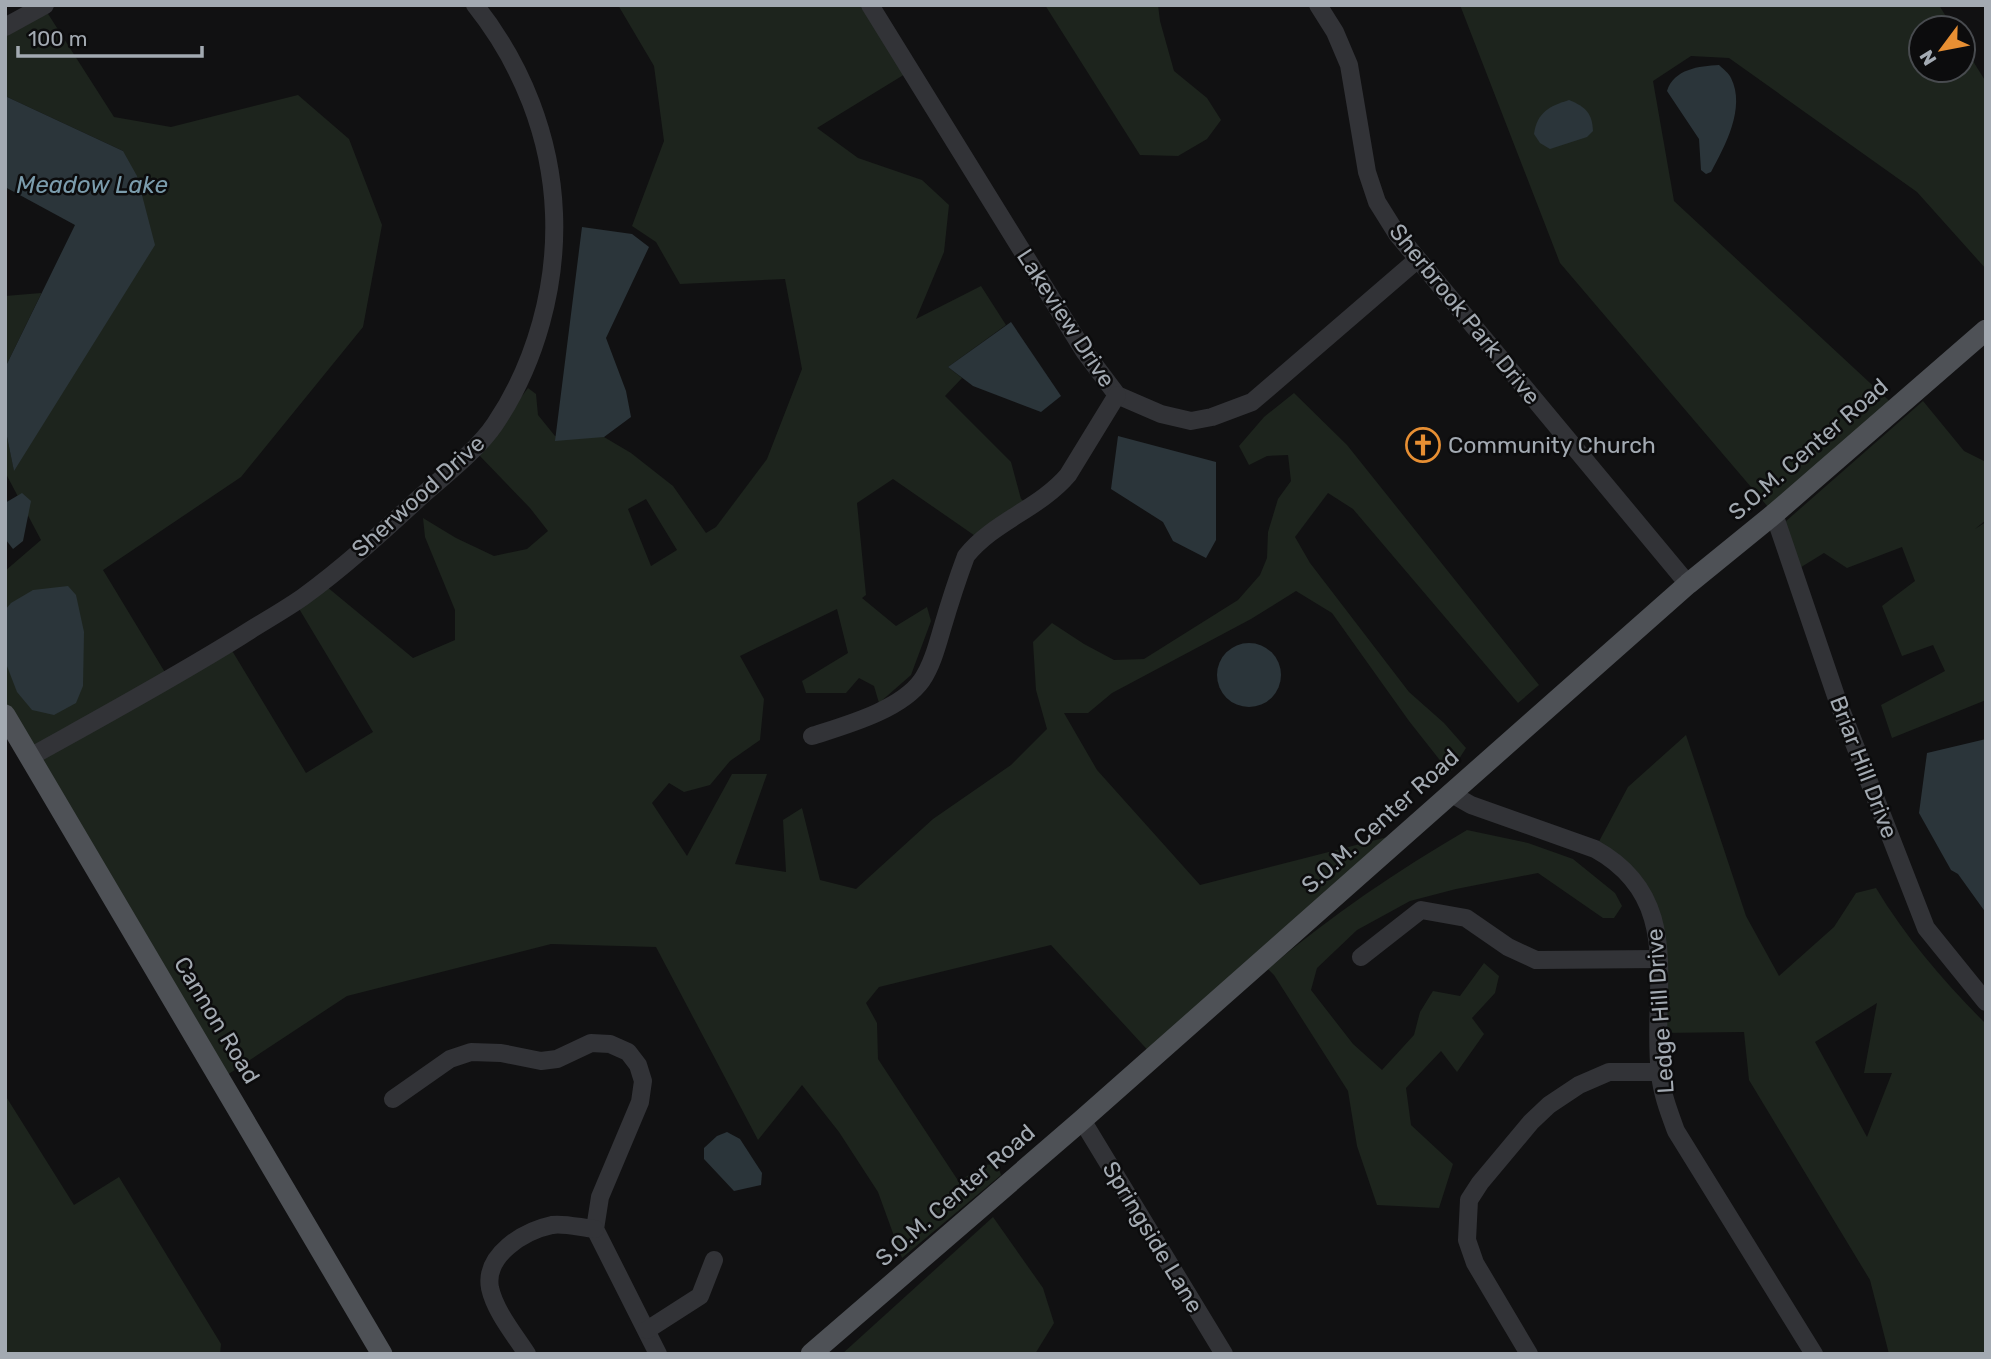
<svg xmlns="http://www.w3.org/2000/svg" width="1991" height="1359" font-family="Rubik,sans-serif">
<style>
.green{fill:#1d241d;fill-rule:evenodd}
.water{fill:#2b353a}
.lines{fill:none;stroke-linecap:round;stroke-linejoin:round}
.minor{stroke:#323337;stroke-width:18}
.major{stroke:#4e5156;stroke-width:21}
.labels{text-anchor:middle;dominant-baseline:central;stroke-width:5;stroke-linejoin:round;paint-order:stroke}
.street-label{font-size:23px;fill:#a3aab2;stroke:#0c0c0d}
.poi-label{font-size:23px;fill:#a3aab2;stroke:#0c0c0d;text-anchor:start}
.water-label{font-size:24px;font-style:italic;fill:#7b9cac;stroke:#0c0c0d}
</style>
<rect width="100%" height="100%" fill="#111112"/>
<g class="green">
<path d="M618,5H870L910,71L817,128L858,158L922,180L949,205L944,252L916,319L981,286L1006,325L948,367L962,378L945,396L1011,462L1021,499L1030,506L981,540L893,479L857,503L866,595L862,598L896,626L927,607L931,621L911,675L879,703L874,686L859,678L846,693H806L802,681L848,653L837,609L740,656L764,699L760,740L730,761L710,785L684,792L669,783L652,803L687,856L732,774H767L735,864L786,872L783,820L802,808L820,880L856,889L933,819L1011,765L1047,729L1036,690L1033,642L1052,623L1084,644L1114,660L1144,659L1238,600L1260,575L1267,558L1268,532L1278,499L1291,481L1288,455L1267,456L1249,465L1239,446L1264,417L1294,393L1347,445L1539,685L1518,703L1353,509L1328,493L1295,537L1310,563L1409,692L1444,723L1466,748L1450,773L1409,721L1332,613L1296,591L1251,619L1112,693L1088,713H1064L1097,770L1200,885L1407,832L1154,1057L1051,945L879,987L866,1003L877,1023L878,1059L959,1182L981,1166L997,1163L1001,1175L902,1258L878,1192L839,1132L802,1085L758,1140L656,947L551,944L347,996L221,1079L5,715V571L41,540L5,472V427L14,470L123,151L5,96V27L43,6L114,117L171,127L298,95L349,139L382,225L363,327L241,477L103,570L169,679L228,644L306,773L373,732L295,602L321,582L413,658L455,640V610L425,537L423,518L456,538L494,556L527,549L548,531L530,508L478,454L528,388L536,394L538,415L555,436L604,437L631,453L673,486L706,533L716,527L767,459L802,369L785,279L680,284L656,242L632,226L664,141L654,66ZM646,499L677,550L651,566L628,509Z"/>
<polygon points="1045,5 1158,5 1160,21 1174,71 1207,98 1221,120 1207,139 1178,156 1140,155"/>
<polygon points="1460,5 1939,5 1953,28 1921,28 1921,70 1963,70 1963,45 1986,82 1986,269 1917,192 1729,58 1691,56 1653,81 1674,201 1897,408 1774,514 1560,263"/>
<polygon points="41,293 41,294 5,368 5,296"/>
<polygon points="1923,401 1964,451 1986,462 1986,520 1975,529 1986,522 1986,700 1892,738 1881,705 1945,671 1933,645 1902,656 1882,606 1915,581 1902,547 1847,568 1824,553 1798,569 1785,522"/>
<path d="M1686,735L1746,916L1779,976L1834,927L1856,893L1876,888C1906,938 1945,983 1986,1024V1354H1889L1870,1280L1749,1080L1744,1032L1659,1033L1655,919L1595,849L1628,787ZM1877,1003L1864,1073H1892L1867,1137L1815,1042Z"/>
<path d="M1467,830L1528,843L1573,859L1615,893L1622,906L1614,918H1603L1538,873L1456,889L1410,901L1357,930L1317,968L1311,990L1353,1044L1382,1070L1414,1035L1420,1012L1433,991L1460,996L1484,963L1499,976L1495,993L1472,1018L1484,1034L1457,1072L1441,1051L1406,1088L1411,1125L1453,1164L1439,1208L1377,1205L1357,1146L1348,1091L1274,975L1268,969C1329,917 1397,871 1467,830Z"/>
<polygon points="5,1095 74,1205 119,1177 221,1344 220,1354 5,1354"/>
<polygon points="993,1217 1043,1288 1054,1323 1035,1354 842,1354"/>
</g>
<g class="water">
<path d="M1719,65C1723,69 1729,73 1731,78C1746,108 1725,146 1711,172L1706,174L1701,170L1699,139L1667,91C1674,69 1699,66 1719,65Z"/>
<polygon points="5,96 123,151 137,176 155,245 14,471 5,427 5,368 75,225 5,187"/>
<path d="M1569,100C1586,107 1592,113 1593,131L1587,137L1550,149L1540,143L1534,134C1537,112 1550,106 1569,100Z"/>
<polygon points="582,227 632,234 649,247 606,338 626,391 631,417 604,437 555,441"/>
<polygon points="1011,322 1061,396 1041,412 973,386 948,367"/>
<polygon points="1118,436 1216,462 1216,540 1206,558 1173,541 1163,522 1111,489"/>
<polygon points="22,493 31,501 23,541 13,549 6,540 5,503"/>
<polygon points="68,586 76,595 84,632 83,686 76,703 54,715 32,710 17,692 5,661 5,610 11,603 33,590"/>
<circle cx="1249" cy="675" r="32"/>
<polygon points="1986,739 1986,913 1958,874 1951,870 1919,813 1927,753"/>
<polygon points="727,1132 740,1139 762,1173 761,1185 734,1191 704,1159 704,1148 717,1136"/>
</g>
<g class="lines">
<g class="minor">
<polyline points="870,5 1084,351 1117,395 1161,414 1191,421 1212,417 1252,402 1417,260"/>
<polyline points="1318,5 1335,32 1349,65 1367,172 1377,202 1397,234 1688,584"/>
<polyline points="5,27 45,5"/>
<polyline points="1774,514 1838,702 1926,928 1986,1002"/>
<path d="M812,736C846,725 901,710 922,680C932,665 937,646 942,629C949,605 957,580 966,556C994,521 1039,509 1068,475L1117,395"/>
<path d="M30,757C100,718 172,679 241,636C261,623 283,611 303,597C343,568 380,534 416,501C440,479 477,451 495,424C536,363 557,286 554,213C551,137 522,64 475,5"/>
<path d="M1450,793L1471,805L1595,849C1687,900 1650,990 1660,1074C1662,1094 1669,1112 1676,1131L1814,1354"/>
<polyline points="1361,957 1421,910 1466,918 1508,947 1536,960 1658,959"/>
<polyline points="393,1099 450,1059 471,1052 501,1053 541,1061 557,1059 591,1043 610,1044 628,1052 638,1065 643,1081 640,1102 600,1197 595,1229 658,1354"/>
<polyline points="1082,1120 1224,1354"/>
<polyline points="647,1330 700,1296 714,1260"/>
<path d="M527,1354C514,1334 495,1311 490,1288C484,1255 524,1231 552,1225C564,1223 582,1228 595,1229"/>
<polyline points="1529,1354 1475,1263 1467,1240 1469,1200 1480,1183 1531,1122 1549,1105 1579,1085 1609,1072 1660,1072"/>
</g>
<g class="major">
<polyline points="5,715 382,1354"/>
<polyline points="811,1354 1082,1120 1688,584 1774,514 1986,330"/>
</g>
</g>
<defs>
<g id="church-ring" transform="scale(1.75)"><circle r="9.5" fill="#0c0c0d" stroke="#e78f33" stroke-width="1.5"/><path d="M-1.2-6h2.4v3.5h3.3v2.4h-3.3V6h-2.4V-.1h-3.3v-2.4h3.3Z" fill="#e78f33"/></g>
</defs>
<g fill-rule="evenodd">
<use href="#church-ring" x="1423" y="445"/>
</g>
<g class="labels">
<g class="street-label">
<text transform="translate(1465 314) rotate(51)">Sherbrook Park Drive</text>
<text transform="translate(1066 318) rotate(57)">Lakeview Drive</text>
<text transform="translate(1808 449) rotate(-41)">S.O.M. Center Road</text>
<text transform="translate(418 496) rotate(-42)">Sherwood Drive</text>
<text transform="translate(1864 767) rotate(69)">Briar Hill Drive</text>
<text transform="translate(1380 821) rotate(-42)">S.O.M. Center Road</text>
<text transform="translate(1660 1011) rotate(-94)">Ledge Hill Drive</text>
<text transform="translate(217 1020) rotate(59)">Cannon Road</text>
<text transform="translate(955 1195) rotate(-41)">S.O.M. Center Road</text>
<text transform="translate(1153 1237) rotate(59)">Springside Lane</text>
</g>
<g class="poi-label">
<text x="1448" y="445">Community Church</text>
</g>
<g class="water-label">
<text x="92" y="185">Meadow Lake</text>
</g>
</g>
<rect width="1991" height="1359" fill="none" stroke="#a3aab2" stroke-width="14"/>
<g transform="translate(1942 49) rotate(238)"><circle r="33" fill="#0c0c0d" stroke="#484b4f" stroke-width="2"/>
<path d="M0-5L12 26L0 18L-12 26Z" fill="#e78f33"/>
<text y="-10" font-size="19" font-weight="bold" text-anchor="middle" fill="#a3aab2">N</text>
</g>
<path d="M18 46v10h184v-10" fill="none" stroke="#a3aab2" stroke-width="3.5"/>
<text x="28" y="46" font-size="21" fill="#a3aab2" stroke="#0c0c0d" stroke-width="5" paint-order="stroke">100 m</text>
</svg>
